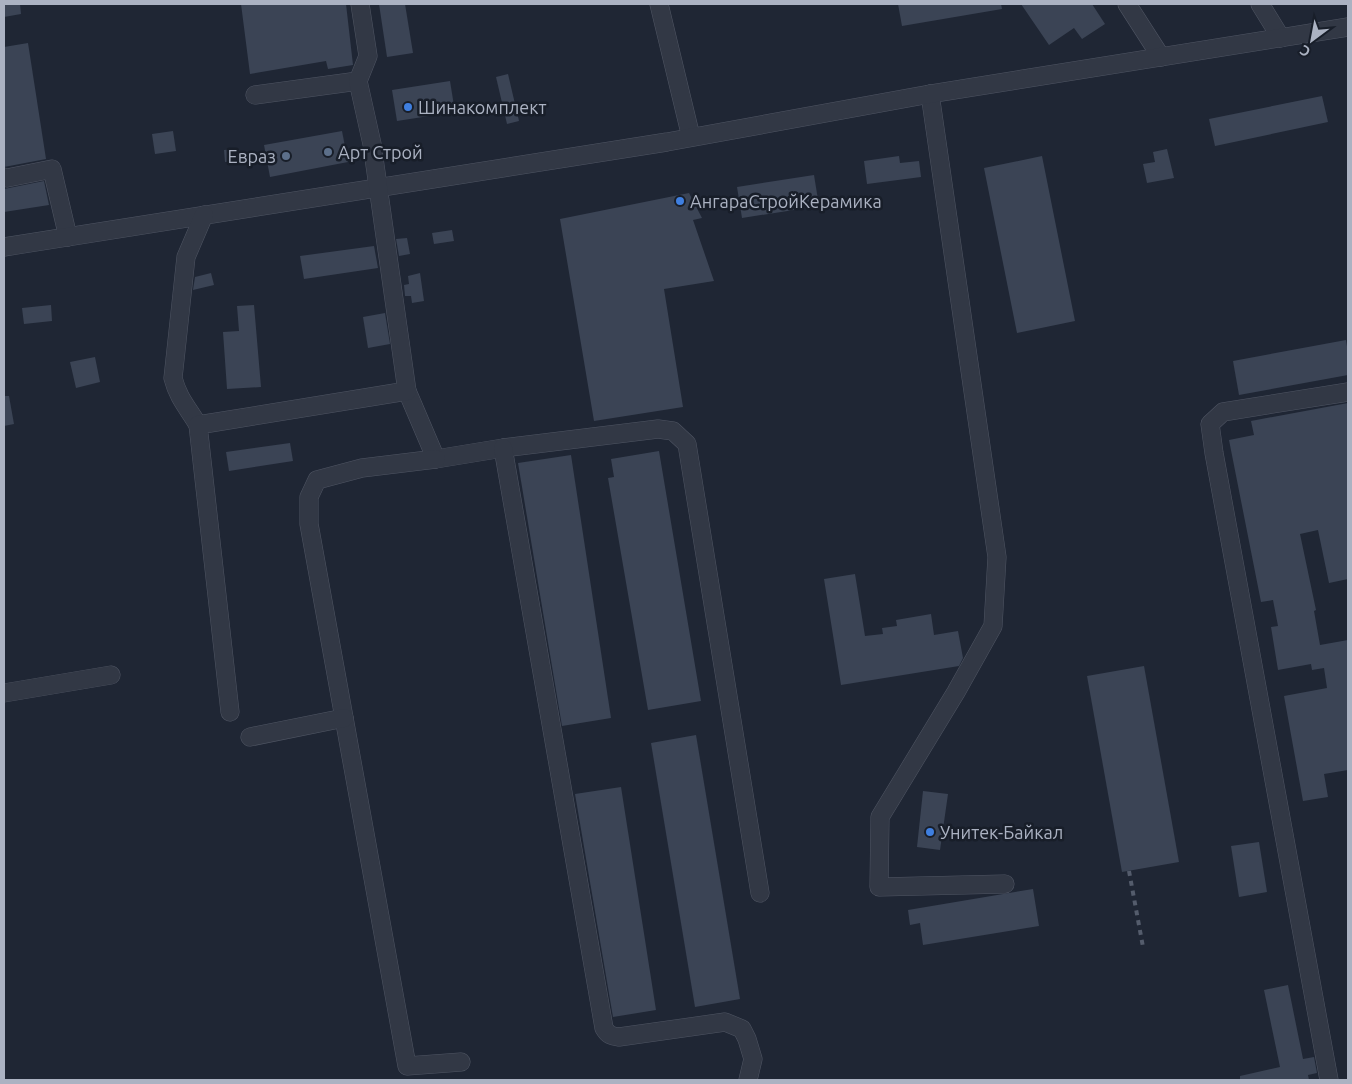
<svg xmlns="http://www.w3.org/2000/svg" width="1352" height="1084" font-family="Ubuntu,sans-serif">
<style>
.building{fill:#3b4455}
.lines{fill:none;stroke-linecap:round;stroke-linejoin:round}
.minor-casing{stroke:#4f5563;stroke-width:19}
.minor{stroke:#323845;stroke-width:18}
.rail{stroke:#545c6c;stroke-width:4;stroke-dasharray:5 5;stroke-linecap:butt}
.shop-dot{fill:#3f7fe0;stroke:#181e29;stroke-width:2}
.service-dot{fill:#5c6f8a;stroke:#181e29;stroke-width:2}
.labels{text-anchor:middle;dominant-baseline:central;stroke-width:5;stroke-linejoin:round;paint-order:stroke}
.poi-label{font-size:18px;fill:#abb2c2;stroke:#181e29;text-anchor:start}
</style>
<rect width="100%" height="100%" fill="#1f2634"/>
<g class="building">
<polygon points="4,4 20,4 21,14 4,17"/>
<polygon points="241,4 346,4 353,65 328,69 326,61 250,74"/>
<polygon points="379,4 405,4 413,53 387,57"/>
<polygon points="898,4 1001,4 1002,9 902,26"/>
<polygon points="1021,4 1092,4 1105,24 1082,39 1074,28 1049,45"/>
<polygon points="28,43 46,159 4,167 4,47"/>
<polygon points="508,74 519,121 507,124 496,77"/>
<polygon points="450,81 455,112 397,121 392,90"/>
<polygon points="1322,96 1328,122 1215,146 1209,119"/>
<polygon points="173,131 176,151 155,154 152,134"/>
<polygon points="342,131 348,162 270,177 264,145"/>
<polygon points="235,149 236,161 225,162 224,150"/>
<polygon points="1167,149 1174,178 1147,183 1143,164 1155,162 1153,152"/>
<polygon points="899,156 900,163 919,161 921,177 867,184 864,161"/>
<polygon points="1042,156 1075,321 1017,333 984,168"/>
<polygon points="814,175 819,206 742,218 737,187"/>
<polygon points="44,181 49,205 4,212 4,189"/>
<polygon points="689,193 702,218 693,220 714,281 664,289 683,407 594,421 560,219"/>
<polygon points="452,230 454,241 434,244 432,233"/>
<polygon points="407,238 410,254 399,256 396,239"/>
<polygon points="374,246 378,268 304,279 300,256"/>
<polygon points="211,273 214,285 193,290 195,277"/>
<polygon points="420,273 424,301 412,303 411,296 405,296 404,285 409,284 408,276"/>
<polygon points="51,305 52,321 24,324 22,308"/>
<polygon points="254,305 261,387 227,389 223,332 239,331 237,306"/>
<polygon points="385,313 390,344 368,348 363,317"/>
<polygon points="1346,340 1348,353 1348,375 1239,395 1233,361"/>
<polygon points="95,357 100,382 76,388 70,362"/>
<polygon points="4,396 9,396 14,424 4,426"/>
<polygon points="1348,403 1348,579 1329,583 1318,530 1300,534 1316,610 1314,611 1320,645 1348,640 1348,770 1324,774 1328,797 1303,801 1284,696 1327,688 1324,668 1312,670 1311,664 1278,670 1271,627 1278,626 1273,600 1261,602 1229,440 1254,435 1251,421"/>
<polygon points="290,443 293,461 229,471 226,452"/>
<polygon points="659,451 701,701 648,710 608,478 614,477 611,459"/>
<polygon points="571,455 611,718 562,726 518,463"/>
<polygon points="855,574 865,636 883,634 882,628 897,626 896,620 931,614 934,635 958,631 963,658 959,666 841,685 824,579"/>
<polygon points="1144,666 1179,862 1122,872 1087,676"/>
<polygon points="696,735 740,999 695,1007 651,743"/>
<polygon points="621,787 656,1010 613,1017 575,794"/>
<polygon points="923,791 948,794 940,850 917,847"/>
<polygon points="1259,842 1267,892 1239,897 1231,846"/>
<polygon points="1033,889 1039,926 923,945 920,923 910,925 908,910"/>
<polygon points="1288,985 1303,1059 1314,1057 1317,1073 1308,1075 1309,1080 1240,1080 1240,1076 1280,1067 1264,990"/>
</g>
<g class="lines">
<g class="minor-casing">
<g id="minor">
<polyline points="659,4 691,137"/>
<polyline points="1127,4 1161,57"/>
<polyline points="1260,4 1281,38"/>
<polyline points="930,94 997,557 993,626 956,692 880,817 879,887 1005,884"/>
<polyline points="255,95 358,81"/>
<polyline points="4,177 7,178 52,169 68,237"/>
<polyline points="4,247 667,142 930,94 1348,27"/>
<polyline points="407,391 436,459 503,448 658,429 673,431 687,444 760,893"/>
<path d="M198,425C188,408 178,398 173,378L186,257L204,215"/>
<path d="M503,448L604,1028C608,1035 611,1036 619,1037L725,1022L742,1029L747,1039L753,1059L748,1080"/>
<polyline points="436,459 362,468 317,480 309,497 309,524 407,1066 461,1062"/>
<polyline points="4,693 111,675"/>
<polyline points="230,712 198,425 407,391 372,144 358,81 368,56 360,4"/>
<polyline points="250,737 344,718"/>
<polyline points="1329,1080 1214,453 1210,424 1223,412 1348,392"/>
</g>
</g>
<use href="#minor" class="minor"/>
<polyline class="rail" points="1129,871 1143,947"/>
</g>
<g class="shop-dot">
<circle cx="408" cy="107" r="5"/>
<circle cx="680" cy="201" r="5"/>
<circle cx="930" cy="832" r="5"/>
</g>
<g class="service-dot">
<circle cx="328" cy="152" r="5"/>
<circle cx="286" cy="156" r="5"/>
</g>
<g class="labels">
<g class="poi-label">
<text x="418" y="107">Шинакомплект</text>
<text x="338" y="152">Арт Строй</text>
<text x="276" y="156" text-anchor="end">Евраз</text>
<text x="690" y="201">АнгараСтройКерамика</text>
<text x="940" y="832">Унитек-Байкал</text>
</g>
</g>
<rect width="1352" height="1084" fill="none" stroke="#abb2c2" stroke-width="10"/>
<g transform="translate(1312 40) rotate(212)" stroke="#181e29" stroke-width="4" paint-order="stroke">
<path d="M0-4L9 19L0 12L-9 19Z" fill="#abb2c2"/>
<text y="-8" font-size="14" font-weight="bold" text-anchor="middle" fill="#abb2c2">С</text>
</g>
</svg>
